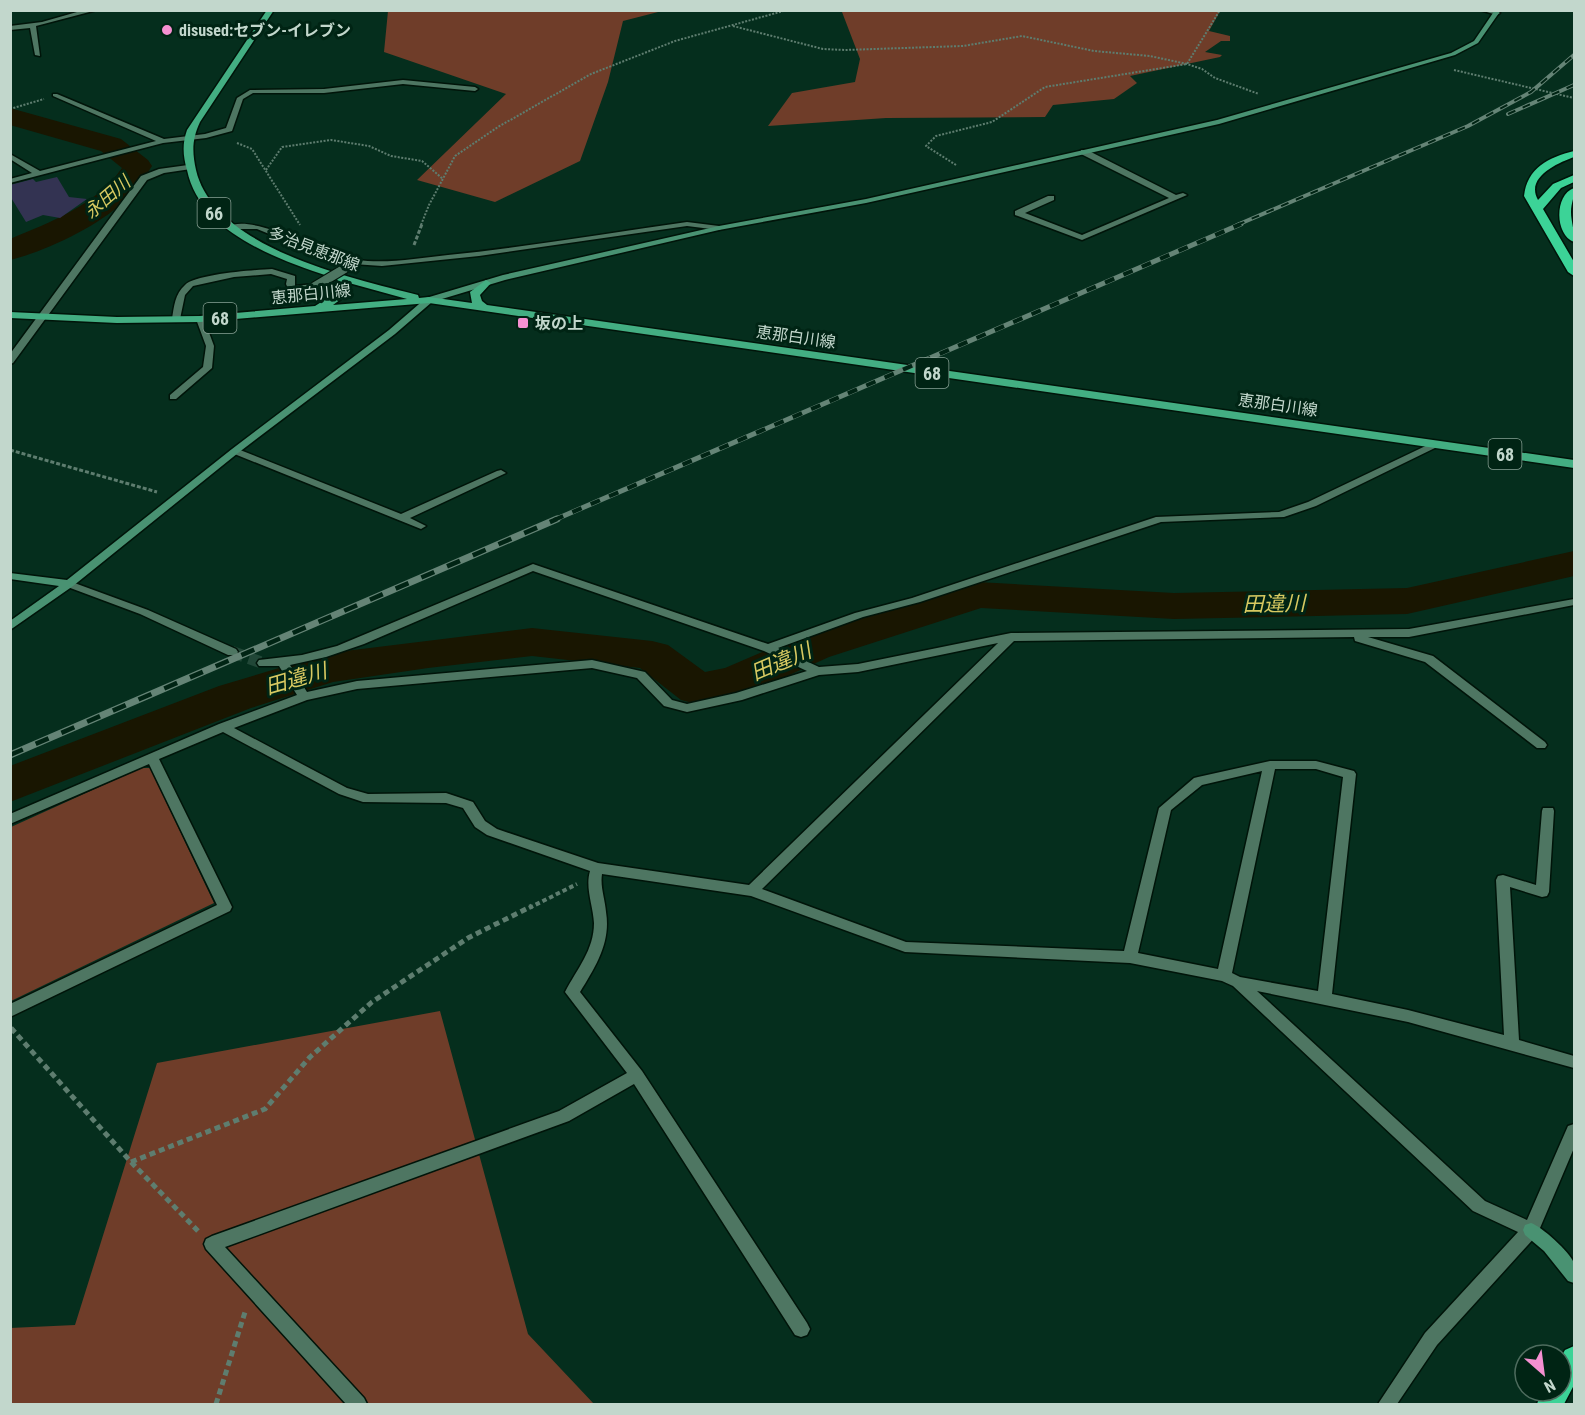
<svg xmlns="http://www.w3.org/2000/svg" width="1585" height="1415" font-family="'Roboto Condensed','Noto Sans JP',sans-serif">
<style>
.green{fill:#6f3d29}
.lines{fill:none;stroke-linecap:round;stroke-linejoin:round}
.river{fill:#191601;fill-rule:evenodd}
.building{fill:#333352}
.street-tunnel{stroke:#214737;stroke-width:12;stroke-dasharray:12 6;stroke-linecap:butt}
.lane-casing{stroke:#001409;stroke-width:3}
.street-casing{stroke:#001409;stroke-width:3}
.secondary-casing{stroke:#001409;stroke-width:3}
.primary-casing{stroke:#001409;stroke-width:3}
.highway-casing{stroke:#001409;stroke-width:3}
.path-far3{stroke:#5e7d6f;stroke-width:2;stroke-dasharray:2 1.5;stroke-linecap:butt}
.path-far2{stroke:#5e7d6f;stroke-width:3;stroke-dasharray:4 2;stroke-linecap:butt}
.path-far1{stroke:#5e7d6f;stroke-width:4;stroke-dasharray:4.5 3;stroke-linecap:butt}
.path{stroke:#5e7d6f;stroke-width:5;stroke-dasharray:6 4;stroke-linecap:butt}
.lane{fill:#4e7662;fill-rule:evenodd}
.street{fill:#4e7662;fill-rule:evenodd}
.secondary{fill:#499272;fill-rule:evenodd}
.primary{fill:#43ae82;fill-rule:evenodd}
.highway{fill:#3cd397;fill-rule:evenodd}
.rail-far2-casing{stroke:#658476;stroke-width:4}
.rail-far1-casing{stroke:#658476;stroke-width:5}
.rail-casing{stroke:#658476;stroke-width:7}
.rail-far2{stroke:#002414;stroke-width:2;stroke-dasharray:8;stroke-linecap:butt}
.rail-far1{stroke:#002414;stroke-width:4;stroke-dasharray:10;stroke-linecap:butt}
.rail{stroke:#002414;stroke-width:4.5;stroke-dasharray:14;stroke-linecap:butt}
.street-bridge-casing{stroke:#001409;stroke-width:11;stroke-linecap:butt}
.street-bridge{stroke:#4e7662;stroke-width:9}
.poi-dot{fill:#f590d1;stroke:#002414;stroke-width:2}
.labels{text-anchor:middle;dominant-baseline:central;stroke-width:6;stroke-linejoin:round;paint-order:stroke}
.far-poi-label{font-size:16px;font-weight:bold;fill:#c2d7cc;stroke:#002414;text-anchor:start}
.far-street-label{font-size:16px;fill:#c2d7cc;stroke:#002414}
.far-water-label{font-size:18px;font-style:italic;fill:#d7c961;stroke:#002414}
.shield{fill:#002414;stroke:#88a195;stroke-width:1.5}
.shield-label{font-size:18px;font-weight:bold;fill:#c2d7cc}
.water-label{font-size:21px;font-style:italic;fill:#d7c961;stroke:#002414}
</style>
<rect width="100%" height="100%" fill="#052e1d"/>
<g class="green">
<polygon points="388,11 388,10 662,11 623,21 608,82 580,161 495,202 417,180 506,94 384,52"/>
<polygon points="837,11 1220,11 1209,31 1230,36 1230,41 1221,41 1205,52 1222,55 1220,57 1130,76 1137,83 1114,99 1053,105 1045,117 886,118 768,126 792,93 855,82 860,59 842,12"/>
<polygon points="141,768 150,768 214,903 11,1001 11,827"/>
<polygon points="440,1011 528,1334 594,1404 11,1404 10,1328 75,1325 157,1063"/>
</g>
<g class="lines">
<g class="river">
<path d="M10,108L121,139L148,160L152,166C144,179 135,192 123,203C95,227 47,251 10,260V239C51,222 96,205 122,168L101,151L10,125Z"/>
<polygon points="1574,551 1574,576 1407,614 1174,619 981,608 829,657 752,692 697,704 681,700 640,668 532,656 428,668 333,682 251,708 10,802 10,766 219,686 329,653 532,628 652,641 668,645 705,672 725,668 797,637 978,582 1174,593 1407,588"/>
</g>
</g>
<polygon class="building" points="57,177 69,197 87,199 60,218 43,215 26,222 10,196 10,185 33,179 36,182"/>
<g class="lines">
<polyline class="street-tunnel" points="232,652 263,663"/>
<g class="lane-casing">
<polygon id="lane" points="1480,10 1494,10 1500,13 1497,15"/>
</g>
<g class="street-casing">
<g id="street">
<polygon points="84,10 97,10 36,26 40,56 35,55 30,28 10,30 10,26 42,22"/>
<polygon points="403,80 475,87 478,89 475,91 403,84 324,93 253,93 243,99 232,131 206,138 163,143 10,183 10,179 32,173 10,159 10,154 40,171 156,141 53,96 53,94 57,94 164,139 205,134 226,128 237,98 250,90 324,89"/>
<polygon points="1081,150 1087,150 1176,195 1183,193 1187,195 1082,240 1015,215 1015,211 1048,196 1054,196 1054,200 1025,213 1082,235 1169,198 1081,154"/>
<polygon points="188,165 191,165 191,169 164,173 147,180 13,363 10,364 10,354 141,176 159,169"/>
<path d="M687,222L719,226L723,228L719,230L687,226L479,256L382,266L353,264L316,253L257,229H232L228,227C251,212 328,255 357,260C387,264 419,258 448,255C528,247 607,233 687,222Z"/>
<path d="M272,269L295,276V286L314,284L318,287L314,290L292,292L289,291L286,284L287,279L271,274L234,277L193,286L185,295L180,319L176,322L172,319C174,306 175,294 185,285C196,274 255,270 272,269Z"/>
<polygon points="200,316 204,319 214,346 212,368 176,399 170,399 170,395 203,367 206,346 196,319"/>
<path d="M1436,441L1441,444L1439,446L1316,506L1284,517L1161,522L920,602L863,617L778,648L819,667L858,664L1011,633L1409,629L1574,599V605L1409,637H1368L1433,656L1545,742L1547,745L1545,748H1537L1425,662L1355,641L1354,637L1014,641L762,889L906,942L1124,951L1159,808L1194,778L1198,777L1270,761H1316L1354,771L1356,774L1332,994L1408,1010L1504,1035L1496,880L1498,876L1503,875L1536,885L1542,811L1543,808H1553L1554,811L1549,892L1547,896L1542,897L1510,887L1519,1040L1574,1056V1068L1408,1022L1257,991L1485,1201L1527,1220L1568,1126L1574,1124V1148L1537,1235L1437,1345L1397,1404H1378L1425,1333L1518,1232L1473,1211L1233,986L1222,981L1130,963L905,952L751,896L602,874C600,887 605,899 606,912C611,942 596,966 580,992L642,1071L807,1323L810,1329L807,1335L801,1337L795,1335L634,1084L569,1121L225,1247L364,1398L367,1404H346L206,1249L204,1244L206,1239L212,1236L559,1111L627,1073L565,992C577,969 594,950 594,923C593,905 585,888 590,871L487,835L475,827L463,808L446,803L363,802L339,794L223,732L159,759L232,907L230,911L10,1017V1004L217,905L149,764L10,824V814L219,724L297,695L279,666H259L257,663L259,660L302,655L337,646L533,564L768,644L855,613L912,598L1156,517L1279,512L1308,502ZM533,571L764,651L807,671L736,693L687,704L672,700L645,672L592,660L357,681L307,692L290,665L326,657L364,644ZM998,643L749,885L598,863L497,829L485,821L473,802L446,793L368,794L347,788L234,728L307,700L357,689L592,668L637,678L664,706L687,712L742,700L819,675L858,672ZM1275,769H1316L1343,777L1318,991L1240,977L1232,973ZM1262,771L1218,969L1138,953L1171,810L1202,785Z"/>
<polygon points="235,448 401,514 497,471 501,470 506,473 410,518 426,526 421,529 232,453 230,451"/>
<polygon points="69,581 148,610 236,649 238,652 236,655 228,655 140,614 65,586 64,584 65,582"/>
</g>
</g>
<g class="secondary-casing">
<g id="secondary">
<polygon points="1495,10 1501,10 1478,43 1455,55 1219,124 866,203 719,230 505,280 432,302 395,334 238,453 73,586 10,630 10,621 59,586 10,579 10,573 67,580 232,449 389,330 426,298 503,275 719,226 866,199 1217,120 1451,53 1474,41"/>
<path d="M1531,1223C1541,1226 1570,1252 1574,1263C1576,1268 1574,1277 1574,1283L1568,1281L1544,1251L1525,1235L1523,1230L1525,1225Z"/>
</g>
</g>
<g class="primary-casing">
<path id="primary" d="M267,10H274L200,122C192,139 192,152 196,170C214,248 351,278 418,295L419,298L429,297L472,303L470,292L486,280L491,283L480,295L482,301L487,305L1574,460V468L429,303L200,322L117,323L10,318V312L117,317L200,316L315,306L334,294L340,286L337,279C282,261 200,234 187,170C183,156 182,144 187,130ZM349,283L407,299L333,305L345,296L350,286Z"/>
</g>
<g class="highway-casing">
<g id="highway">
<path d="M1574,151V157C1558,163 1525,177 1538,200L1553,184L1574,175V182L1561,188L1543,209L1574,262V276L1568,272L1524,196C1527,168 1549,157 1574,151Z"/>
<path d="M1574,188C1575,196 1571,203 1571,212C1571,222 1575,231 1574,242C1555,235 1554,195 1574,188Z"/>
<polygon points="1574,1346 1574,1385 1564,1404 1537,1404 1542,1391 1561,1391 1561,1357 1565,1350"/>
</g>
</g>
<g class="path-far3">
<polyline points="733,26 823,49 845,50 963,46 1022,36 1094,51 1150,56 1187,64 1202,69 1215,78 1259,94"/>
<polyline points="1454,70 1574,98"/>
<polyline points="10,109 44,99"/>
<polyline points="237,143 252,149 300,225"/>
<polyline points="956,165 926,146 936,136 992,122 1045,87 1187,64 1220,10"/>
<polyline points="266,170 282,147 331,140 369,146 391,156 422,161 443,179"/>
<polyline points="421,225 429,205 455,156 498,127 591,74 675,41 787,10"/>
</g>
<g class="path-far2">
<polyline points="414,245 422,224"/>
<polyline points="10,450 157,492"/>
</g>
<polyline class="path-far1" points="529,908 577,884"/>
<g class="path">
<polyline points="11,1028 131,1162 199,1232"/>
<polyline points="131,1162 265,1109 310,1057 372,1002 468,938 532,906"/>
<polyline points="216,1404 245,1312"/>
</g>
<use href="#lane" class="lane"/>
<use href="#street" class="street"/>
<use href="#secondary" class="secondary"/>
<use href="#primary" class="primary"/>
<use href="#highway" class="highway"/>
<g class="rail-far2-casing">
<g id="rail-far2">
<polyline points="1508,114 1574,85"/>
<polyline points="1237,225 1468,126 1531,92 1574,55"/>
</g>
</g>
<g class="rail-far1-casing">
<polyline id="rail-far1" points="554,520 1241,224"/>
</g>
<g class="rail-casing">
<polyline id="rail" points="10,755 557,519"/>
</g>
<use href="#rail-far2" class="rail-far2"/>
<use href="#rail-far1" class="rail-far1"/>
<use href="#rail" class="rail"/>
<g class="street-bridge-casing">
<polyline id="street-bridge" points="314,287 349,266"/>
</g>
<use href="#street-bridge" class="street-bridge"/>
</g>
<g class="poi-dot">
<circle cx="167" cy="30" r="6"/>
<rect x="517" y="317" width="12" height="12" rx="3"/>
</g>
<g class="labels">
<g class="far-poi-label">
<text x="179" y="30">disused:セブン-イレブン</text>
<text x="535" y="323">坂の上</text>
</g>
<g class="far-street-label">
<text transform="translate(314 249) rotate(21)">多治見恵那線</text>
<text transform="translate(311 294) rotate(-6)">恵那白川線</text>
<text transform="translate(796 337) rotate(8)">恵那白川線</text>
<text transform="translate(1278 405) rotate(8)">恵那白川線</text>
</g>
<g class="far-water-label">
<text transform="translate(107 197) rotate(-41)">永田川</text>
</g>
<g class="shield">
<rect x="197.5" y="198" width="33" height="30" rx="4.5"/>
<rect x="203.5" y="303" width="33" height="30" rx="4.5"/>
<rect x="915.5" y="358" width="33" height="30" rx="4.5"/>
<rect x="1488.5" y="439" width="33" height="30" rx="4.5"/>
</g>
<g class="shield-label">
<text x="214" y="213">66</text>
<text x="220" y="318">68</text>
<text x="932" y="373">68</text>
<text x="1505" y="454">68</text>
</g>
<g class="water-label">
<text transform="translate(1274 604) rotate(-1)">田違川</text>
<text transform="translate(781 662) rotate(-23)">田違川</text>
<text transform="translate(296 679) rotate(-16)">田違川</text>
</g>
</g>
<rect width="1585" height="1415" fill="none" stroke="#c2d7cc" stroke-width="24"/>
<g transform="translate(1543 1373) rotate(152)"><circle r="28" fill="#002414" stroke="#4e6c5e" stroke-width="1.5"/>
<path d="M0-4.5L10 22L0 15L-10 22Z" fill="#f590d1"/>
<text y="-9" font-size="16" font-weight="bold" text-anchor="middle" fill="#c2d7cc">N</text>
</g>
</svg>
